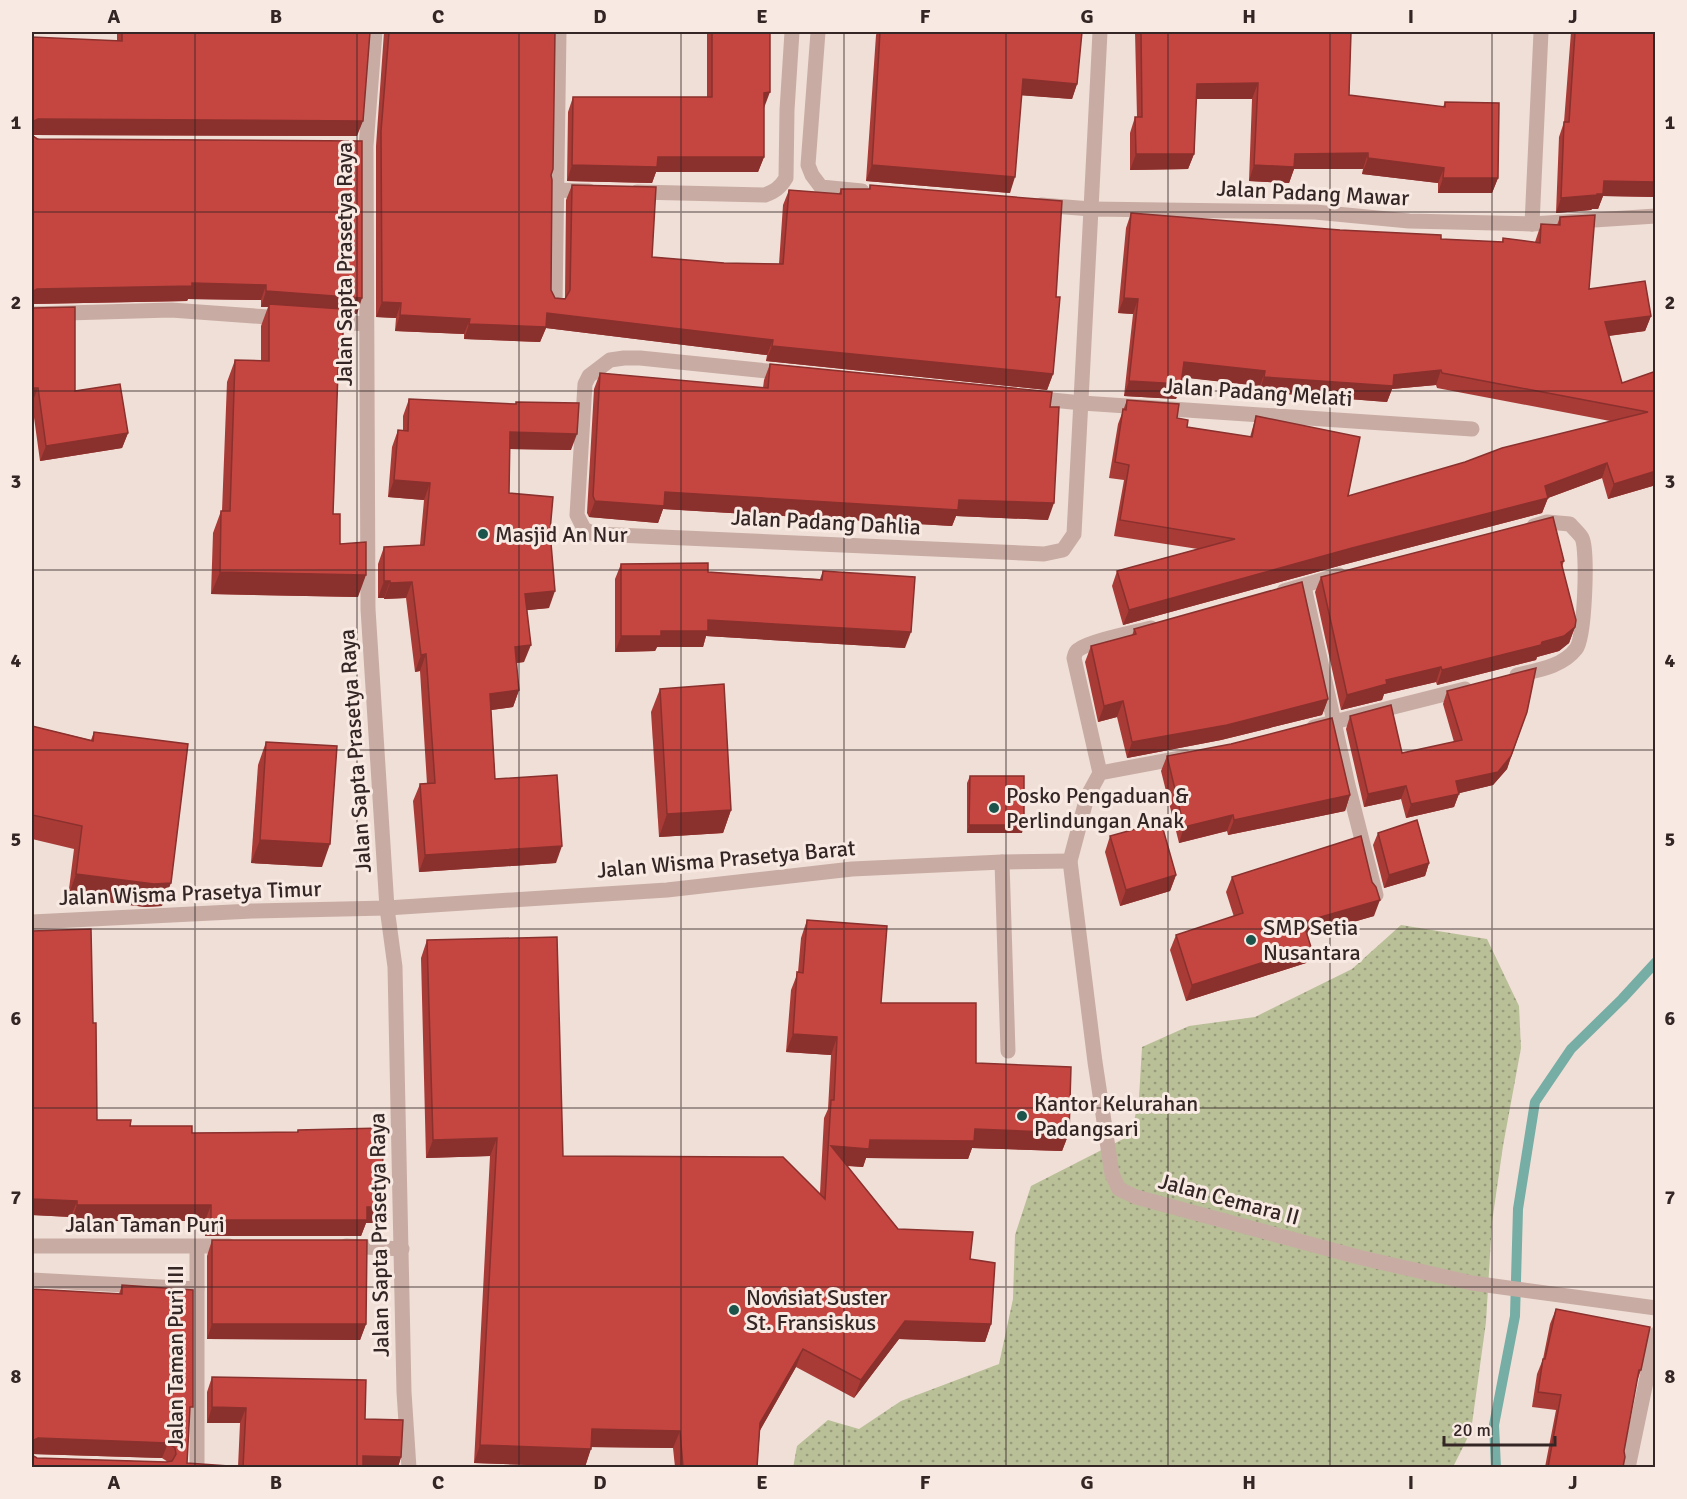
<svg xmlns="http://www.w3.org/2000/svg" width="1687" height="1499" font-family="Signika,sans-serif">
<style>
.grass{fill:url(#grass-dots)}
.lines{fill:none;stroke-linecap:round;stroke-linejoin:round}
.stream{stroke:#76ada4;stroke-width:10}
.minor{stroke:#c8aca3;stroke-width:15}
.wall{fill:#a93b37}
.shaded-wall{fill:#8a302d}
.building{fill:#c54540;stroke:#8a302d;stroke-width:1.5}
.grid{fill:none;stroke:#332625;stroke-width:1.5;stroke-opacity:0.55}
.poi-dot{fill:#1c534b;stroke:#f8eae3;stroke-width:2}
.labels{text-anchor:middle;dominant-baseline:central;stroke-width:6;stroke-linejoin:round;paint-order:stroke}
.street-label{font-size:22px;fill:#332625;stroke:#f8eae3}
.poi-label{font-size:22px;fill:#332625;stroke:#f8eae3;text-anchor:start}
.neatline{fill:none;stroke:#332625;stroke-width:2}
.grid-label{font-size:20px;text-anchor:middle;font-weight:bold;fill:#332625}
</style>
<defs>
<pattern id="grass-dots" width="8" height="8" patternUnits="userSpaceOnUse" patternTransform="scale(1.5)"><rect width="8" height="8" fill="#b9bf97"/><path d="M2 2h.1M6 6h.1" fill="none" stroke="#979b7b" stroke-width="1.8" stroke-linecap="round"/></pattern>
</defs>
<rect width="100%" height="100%" fill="#f0dfd7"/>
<polygon class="grass" points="1401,925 1487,939 1519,1006 1521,1048 1503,1146 1492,1222 1486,1322 1471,1431 1453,1467 793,1468 797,1446 828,1420 859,1429 901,1401 999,1364 1013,1299 1015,1235 1031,1186 1131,1135 1139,1098 1142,1047 1189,1026 1255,1017 1352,969"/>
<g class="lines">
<polyline class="stream" points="1496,1468 1494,1425 1515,1316 1518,1209 1535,1102 1571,1049 1622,999 1656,962"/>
<g class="minor">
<polyline points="375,32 366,146 368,609 387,908 395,967 404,1392 409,1468"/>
<polyline points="818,32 808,165 812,175 821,187 862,191"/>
<polyline points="555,190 589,191"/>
<path d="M637,192L765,195C775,191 780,188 786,178L787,110L792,32"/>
<polyline points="1041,205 1091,209 1100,32"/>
<polyline points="1532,224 1541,32"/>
<polyline points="555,305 559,32"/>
<polyline points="32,314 171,310 282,318"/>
<polyline points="324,321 366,324"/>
<polyline points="787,373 640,358 624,358 610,360 589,376 585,384 577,515 584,529 594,534 1044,554 1063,550 1074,534 1091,209 1315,212 1409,221 1532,224 1656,216"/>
<polyline points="1032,398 1082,403 1472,429"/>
<polyline points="1304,586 1348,785 1376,895"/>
<polyline points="1284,591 1339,575"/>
<path d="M1517,675C1538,670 1562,667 1576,649C1585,639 1588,550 1582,538C1579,533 1573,528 1570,524L1547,522L1534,526"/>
<polyline points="1314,727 1465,689"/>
<polyline points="1185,757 1100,773 1087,797 1070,861 1095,1062 1112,1174 1119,1189 1136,1197 1362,1258 1472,1283 1656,1308"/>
<path d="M1100,773L1074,658C1075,655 1075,652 1078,650C1089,641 1136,632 1151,628"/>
<polyline points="1002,862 1008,1051"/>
<polyline points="32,922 252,911 387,908 667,890 852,869 1002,862 1070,861"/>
<polyline points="32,1246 229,1246"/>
<polyline points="346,1246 402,1249"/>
<polyline points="32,1280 197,1289"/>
<polyline points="197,1468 197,1247"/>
<polyline points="1628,1468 1656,1334"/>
</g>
</g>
<g class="wall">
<polygon points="117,32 370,32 357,136 32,135 117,41"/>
<polygon points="384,32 555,32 551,175 551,290 555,298 565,298 566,200 572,185 652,257 724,263 779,264 783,205 789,190 839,194 841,189 869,189 870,185 1056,297 1053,374 1047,390 766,361 767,355 546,328 540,342 464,339 464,334 395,331 396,318 376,317 376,146"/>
<polygon points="707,32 770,32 764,108 764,157 758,172 656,172 652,183 567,181 568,112 573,97 707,97"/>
<polygon points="877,32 1082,32 1077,84 1072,99 1021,95 1010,193 866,181 876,35"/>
<polygon points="1135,32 1351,32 1349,95 1443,107 1445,102 1498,178 1492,193 1438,193 1438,183 1362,174 1363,169 1294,169 1289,183 1249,181 1252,99 1196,99 1194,154 1188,169 1130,170 1130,133 1135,117 1137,117"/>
<polygon points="1571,32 1656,32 1656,197 1603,196 1598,209 1592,209 1591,210 1556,213 1559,137 1564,122"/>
<polygon points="32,135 357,314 343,313 338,356 333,514 340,544 358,597 211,594 213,533 221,511 222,511 227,382 235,360 261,361 261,326 268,307 261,307 261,300 188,299 187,301 32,304"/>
<polygon points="1131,213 1441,239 1502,242 1503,238 1535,242 1541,224 1557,225 1560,217 1589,289 1651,316 1645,331 1609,336 1622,383 1656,371 1656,485 1608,499 1602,478 1548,498 1542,513 1346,564 1123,625 1112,586 1117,571 1198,549 1114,536 1124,480 1109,478 1118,424 1127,400 1177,418 1187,427 1250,437 1256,416 1348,496 1610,421 1437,388 1436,385 1392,389 1387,402 1259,392 1260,386 1182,377 1181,384 1176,399 1124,396 1133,314 1118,313 1126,228"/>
<polygon points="32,306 75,391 128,433 122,448 40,461 32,403"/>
<polygon points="770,364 1050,407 1048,520 956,516 952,526 663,509 658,523 589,517 587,513 594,389 600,373 763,388 764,380"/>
<polygon points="409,399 571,450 510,449 509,493 550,531 549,608 527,610 524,662 516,663 519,690 513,707 491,710 495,779 556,863 419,872 413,801 420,784 427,784 420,671 415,672 406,598 384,599 384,598 378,598 378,564 384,547 420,545 424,500 388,497 392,447 398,430 403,430 403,416"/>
<polygon points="1564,561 1562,567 1575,627 1569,643 1559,651 1537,657 1536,660 1437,685 1436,682 1384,694 1382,700 1341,710 1315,592 1321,577"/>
<polygon points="621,564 708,572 820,579 823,571 905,648 706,636 703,647 657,647 655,651 615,652 615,579"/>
<polygon points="1134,629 1328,699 1322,715 1221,740 1127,758 1117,717 1098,722 1085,662 1091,646 1132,636"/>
<polygon points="660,689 731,810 723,833 659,837 651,712"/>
<polygon points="1447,691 1527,712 1507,769 1493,785 1459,793 1454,807 1406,818 1401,799 1364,807 1346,729 1350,716 1402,753 1454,742 1443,704"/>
<polygon points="32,726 91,740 94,732 162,906 145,907 68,897 74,849 32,839"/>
<polygon points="266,742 322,867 251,863 258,765"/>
<polygon points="1167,756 1350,795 1345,811 1228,835 1227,831 1179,843 1161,771"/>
<polygon points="970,776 1022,833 967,833 967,783"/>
<polygon points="1378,833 1429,863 1425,876 1384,888 1373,845"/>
<polygon points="1110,836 1176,875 1170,891 1120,906 1105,852"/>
<polygon points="1232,877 1374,916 1307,935 1311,947 1306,963 1186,1001 1170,950 1176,935 1234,917 1226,892"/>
<polygon points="807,920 881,1003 976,1063 1069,1133 1062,1151 972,1148 968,1159 866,1158 863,1167 847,1166 898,1229 970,1259 991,1324 985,1342 899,1339 854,1398 796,1367 760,1430 757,1467 675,1467 673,1448 591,1447 585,1467 474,1463 490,1156 426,1158 421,958 427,940 563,1156 820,1193 824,1118 828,1109 831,1055 786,1052 791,990 798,972 801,938"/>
<polygon points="32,931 93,1023 97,1120 130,1126 192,1133 297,1132 298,1130 378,1223 366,1223 361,1236 205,1236 205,1221 71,1221 71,1217 32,1215"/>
<polygon points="212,1240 366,1324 360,1340 207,1339 207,1256"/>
<polygon points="32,1285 32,1289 119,1294 122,1285 189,1416 187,1463 238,1467 240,1423 207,1423 207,1392 212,1377 365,1419 401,1457 398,1467 32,1467 32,1456 37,1458 168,1462 162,1458 32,1454"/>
<polygon points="1556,1309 1641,1370 1637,1381 1624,1451 1623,1467 1545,1467 1556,1410 1532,1407 1537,1374 1543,1359 1550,1324"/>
</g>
<g class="shaded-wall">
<polygon points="569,32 628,32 627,34 569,33"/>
<polygon points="1023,79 1077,84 1072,99 1017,95"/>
<polygon points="1258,83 1252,99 1191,99 1197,84"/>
<polygon points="770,92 764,108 764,93"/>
<polygon points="38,119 363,121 357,136 32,135 32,122"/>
<polygon points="1368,153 1363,169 1294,169 1289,183 1249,181 1254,165 1295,154"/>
<polygon points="1136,154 1194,154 1188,169 1130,170"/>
<polygon points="658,157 764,157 758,172 656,172 652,183 567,181 572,165"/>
<polygon points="1368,158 1444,168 1438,183 1362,174"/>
<polygon points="872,165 1015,177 1010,193 866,181"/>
<polygon points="1443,178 1498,178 1492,193 1438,193"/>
<polygon points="1604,181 1656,182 1656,197 1603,196 1598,209 1592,209 1591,210 1556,213 1561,198"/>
<polygon points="192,283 266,285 261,300 188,299 187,301 32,304 32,292 37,289"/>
<polygon points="266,291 362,298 357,314 269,307 269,304 268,307 261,307"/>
<polygon points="1124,298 1138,299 1133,314 1118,313"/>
<polygon points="382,302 401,303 396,318 376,317"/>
<polygon points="547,313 773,340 767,355 546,328 540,342 464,339 469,324"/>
<polygon points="400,315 470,319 464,334 395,331"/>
<polygon points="1651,316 1645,331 1599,337 1605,322"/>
<polygon points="339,343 343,343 335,365"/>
<polygon points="772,346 1053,374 1047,390 766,361"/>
<polygon points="1184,362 1265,371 1260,386 1178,377"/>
<polygon points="1441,370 1436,385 1392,389 1387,402 1259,392 1264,377 1394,375"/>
<polygon points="1129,381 1181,384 1176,399 1124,396"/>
<polygon points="32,388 38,388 32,403"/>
<polygon points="510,432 577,434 571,450 504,449"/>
<polygon points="128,433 122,448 40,461 46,446"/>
<polygon points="1607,463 1602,478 1548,498 1542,513 1346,564 1123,625 1129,610 1545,486"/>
<polygon points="1656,471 1656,485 1608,499 1614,484"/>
<polygon points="394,480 430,483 424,500 388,497"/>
<polygon points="665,492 959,500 1054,503 1048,520 956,516 952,526 663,509 658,523 589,517 595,501"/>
<polygon points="220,572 366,575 358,597 211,594"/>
<polygon points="384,581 390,581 384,598 378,598"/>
<polygon points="412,582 406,598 384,599 390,583"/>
<polygon points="555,591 549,608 519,611 525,594"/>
<polygon points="708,620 911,632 905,648 706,636 703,647 657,647 655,651 615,652 621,636 661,631"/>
<polygon points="1575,627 1569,643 1559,651 1537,657 1536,660 1437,685 1442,670 1542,642"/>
<polygon points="531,645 524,662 508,664 515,647"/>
<polygon points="426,654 420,671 415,672 421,655"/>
<polygon points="1441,667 1436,682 1384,694 1382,700 1341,710 1347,695 1386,680"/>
<polygon points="519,690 513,707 484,711 490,694"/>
<polygon points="1328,699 1322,715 1221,740 1127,758 1132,742"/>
<polygon points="1123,701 1117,717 1098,722 1104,706"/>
<polygon points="1511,756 1507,769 1493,785 1452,795 1456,781"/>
<polygon points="1406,786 1401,799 1364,807 1368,794"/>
<polygon points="1459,794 1454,807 1406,818 1411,804"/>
<polygon points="1350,795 1345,811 1228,835 1234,820"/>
<polygon points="731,810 723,833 659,837 667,814"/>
<polygon points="1233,815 1227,831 1179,843 1184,827"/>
<polygon points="969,825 1024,825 1022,833 967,833"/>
<polygon points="260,840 330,844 322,867 251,863"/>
<polygon points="562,846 556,863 419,872 425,855"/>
<polygon points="1429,863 1425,876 1384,888 1389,875"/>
<polygon points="76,874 171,883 162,906 145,907 68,897"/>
<polygon points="1176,875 1170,891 1120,906 1126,890"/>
<polygon points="1380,900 1374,916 1298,938 1303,922"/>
<polygon points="1311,947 1306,963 1186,1001 1192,985"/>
<polygon points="793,1034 837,1037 831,1055 786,1052"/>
<polygon points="975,1129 1069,1133 1062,1151 972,1148 968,1159 866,1158 863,1167 827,1164 831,1146 870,1140"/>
<polygon points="497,1138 490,1156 426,1158 433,1140"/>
<polygon points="32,1199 77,1201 71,1217 32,1215"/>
<polygon points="77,1205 211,1205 205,1221 71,1221"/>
<polygon points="367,1207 384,1207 378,1223 366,1223 361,1236 205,1236 211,1220"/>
<polygon points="905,1321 991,1324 985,1342 899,1339 854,1398 861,1380"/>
<polygon points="212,1324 366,1324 360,1340 207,1339"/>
<polygon points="803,1349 796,1367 754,1441 760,1423"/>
<polygon points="212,1407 246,1408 240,1423 207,1423"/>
<polygon points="592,1429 680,1431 673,1448 586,1447"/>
<polygon points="38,1438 168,1443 162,1458 32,1454 32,1441"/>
<polygon points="480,1445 591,1449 585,1467 474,1463"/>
<polygon points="363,1456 401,1457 398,1467 359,1467"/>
</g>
<g class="building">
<polygon points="122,32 370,32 363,121 38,119 32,122 32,37 122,41"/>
<polygon points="389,32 555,32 553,169 551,175 552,180 551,290 555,298 565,299 570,290 572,185 656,187 652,257 724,263 783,264 789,190 841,194 841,189 870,189 870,185 1062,201 1056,297 1060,297 1053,374 772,346 773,340 547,313 546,327 469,324 470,319 400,315 401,303 382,302 381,131"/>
<polygon points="712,32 770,32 770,92 764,93 764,157 658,157 657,167 572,165 573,97 712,97"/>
<polygon points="880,32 1082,32 1077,84 1023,79 1015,177 872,165"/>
<polygon points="1141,32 1351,32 1349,95 1445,107 1445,102 1499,103 1498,178 1443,178 1444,168 1368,158 1368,153 1295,154 1294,167 1254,165 1258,83 1197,84 1194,154 1136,154 1135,117 1142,117"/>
<polygon points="1575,32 1656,32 1656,182 1604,181 1603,194 1597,194 1597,195 1561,198 1564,122 1569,122"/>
<polygon points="32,135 37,139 362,141 362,298 266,291 266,285 192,283 192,286 37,289 32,292"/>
<polygon points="1131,213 1340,230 1441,235 1441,239 1503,242 1503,238 1540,243 1541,224 1560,225 1560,217 1595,215 1589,289 1645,281 1651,316 1605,322 1622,383 1656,371 1656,471 1614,484 1607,463 1545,486 1548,498 1352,548 1129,610 1117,571 1235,539 1120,520 1129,465 1115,462 1123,409 1126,410 1127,400 1179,404 1177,418 1188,420 1187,427 1252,437 1256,416 1360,437 1348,496 1465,462 1502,448 1648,412 1442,373 1441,370 1394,375 1393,386 1264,377 1265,371 1184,362 1181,384 1129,381 1138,299 1124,298"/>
<polygon points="269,304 343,309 343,343 339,343 333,514 340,514 340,544 366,542 366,575 220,572 221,511 230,511 235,360 269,361"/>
<polygon points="32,306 33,308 75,307 75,391 120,384 128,433 46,446 38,388 32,388"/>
<polygon points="770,364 1052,392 1050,407 1059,407 1054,503 959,500 958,510 665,492 664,506 595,501 593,496 600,373 768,388"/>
<polygon points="409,399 516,404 516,402 579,403 577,434 510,432 509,493 553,497 550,531 555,591 525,594 531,645 515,647 519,690 490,694 495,779 557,775 562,846 425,855 420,784 435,783 426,654 421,655 412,582 390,583 390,581 384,581 384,547 424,545 430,483 394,480 398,430 408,431"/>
<polygon points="1553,517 1564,561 1561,562 1576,620 1575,627 1564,636 1542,642 1541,645 1442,670 1441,667 1386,680 1387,684 1347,695 1321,577"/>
<polygon points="708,563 708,572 822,580 823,571 915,577 911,632 708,620 708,631 661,631 661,636 621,636 621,564"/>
<polygon points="1302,582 1328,699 1227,725 1132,742 1123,701 1104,706 1091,646 1136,634 1134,629"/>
<polygon points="1536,668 1527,712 1511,756 1498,772 1456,781 1459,794 1411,804 1406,786 1368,794 1350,716 1391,705 1402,753 1462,740 1447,691"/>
<polygon points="724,684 731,810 667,814 660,689"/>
<polygon points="1332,718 1350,795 1234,820 1233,815 1184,827 1167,756 1231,744"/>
<polygon points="32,726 93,741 94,732 188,744 171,883 154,884 76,874 82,826 32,815"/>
<polygon points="266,742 337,746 330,844 260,840"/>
<polygon points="970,776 1024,776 1024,825 969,825"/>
<polygon points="1417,820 1429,863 1389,875 1378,833"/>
<polygon points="1161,822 1176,875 1126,890 1110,836"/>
<polygon points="1361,836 1372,882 1376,887 1380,900 1303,922 1311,947 1192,985 1176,935 1243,913 1232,877"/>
<polygon points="807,920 887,926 881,1003 976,1003 976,1063 1071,1067 1069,1133 975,1129 974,1141 870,1140 869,1149 831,1146 898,1229 973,1232 970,1259 995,1263 991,1324 905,1321 861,1380 803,1349 760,1423 757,1467 683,1467 680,1431 592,1429 591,1449 480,1445 497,1138 433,1140 427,940 557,937 563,1156 783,1157 825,1199 831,1100 834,1100 837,1037 793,1034 797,972 803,973"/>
<polygon points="91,929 93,1023 96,1023 97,1120 131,1120 130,1126 192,1126 192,1133 298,1132 298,1130 382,1128 384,1207 367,1207 367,1220 211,1220 211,1205 77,1205 77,1201 32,1199 32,931"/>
<polygon points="212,1240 367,1240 366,1324 212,1324"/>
<polygon points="32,1285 32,1289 122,1294 122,1285 193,1290 193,1407 190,1407 187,1463 243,1467 246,1408 212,1407 212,1377 366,1380 365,1419 403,1420 401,1457 363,1456 363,1467 32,1467 32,1455 37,1458 166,1462 172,1461 176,1454 175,1448 168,1443 38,1438 32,1441"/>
<polygon points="1556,1309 1650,1327 1641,1370 1639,1370 1624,1451 1625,1457 1623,1467 1548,1467 1561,1395 1538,1392 1543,1359 1545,1359"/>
</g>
<path class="grid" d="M195,32V1468M357,32V1468M519,32V1468M681,32V1468M844,32V1468M1006,32V1468M1168,32V1468M1330,32V1468M1492,32V1468M32,212H1656M32,391H1656M32,570H1656M32,750H1656M32,929H1656M32,1108H1656M32,1287H1656"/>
<g class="poi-dot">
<circle cx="483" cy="534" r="6"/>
<circle cx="994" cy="808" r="6"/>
<circle cx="1251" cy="940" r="6"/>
<circle cx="1022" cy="1116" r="6"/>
<circle cx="734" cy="1310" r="6"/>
</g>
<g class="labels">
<g class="street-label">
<text transform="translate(1313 193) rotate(3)">Jalan Padang Mawar</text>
<text transform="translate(344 264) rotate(-90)">Jalan Sapta Prasetya Raya</text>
<text transform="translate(1258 392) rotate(4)">Jalan Padang Melati</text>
<text transform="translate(826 522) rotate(3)">Jalan Padang Dahlia</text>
<text transform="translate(355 751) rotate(-94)">Jalan Sapta Prasetya Raya</text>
<text transform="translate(726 859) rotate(-5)">Jalan Wisma Prasetya Barat</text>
<text transform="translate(190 893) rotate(-2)">Jalan Wisma Prasetya Timur</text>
<text transform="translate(1229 1199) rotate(15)">Jalan Cemara II</text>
<text x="145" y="1224">Jalan Taman Puri</text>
<text transform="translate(379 1235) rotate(-91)">Jalan Sapta Prasetya Raya</text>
<text transform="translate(175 1357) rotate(-90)">Jalan Taman Puri III</text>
</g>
<g class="poi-label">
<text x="495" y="534">Masjid An Nur</text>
<text x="1006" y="795">Posko Pengaduan &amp;<tspan x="1006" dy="25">Perlindungan Anak</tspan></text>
<text x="1263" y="927">SMP Setia<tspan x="1263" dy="25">Nusantara</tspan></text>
<text x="1034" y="1103">Kantor Kelurahan<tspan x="1034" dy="25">Padangsari</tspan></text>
<text x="746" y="1297">Novisiat Suster<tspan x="746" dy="25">St. Fransiskus</tspan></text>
</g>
</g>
<rect width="1687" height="1499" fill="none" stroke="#f8eae3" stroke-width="66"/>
<path d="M1444 1436v9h111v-9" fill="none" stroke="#332625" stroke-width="3"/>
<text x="1453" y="1436" font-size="18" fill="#332625" stroke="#f8eae3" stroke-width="4.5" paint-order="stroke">20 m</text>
<rect x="33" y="33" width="1621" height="1433" class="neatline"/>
<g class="grid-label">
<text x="114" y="23">A</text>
<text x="276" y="23">B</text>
<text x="438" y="23">C</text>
<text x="600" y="23">D</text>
<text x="762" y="23">E</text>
<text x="925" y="23">F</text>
<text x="1087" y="23">G</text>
<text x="1249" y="23">H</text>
<text x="1411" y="23">I</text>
<text x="1573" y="23">J</text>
<text x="16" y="129">1</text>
<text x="1670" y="129">1</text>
<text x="16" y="309">2</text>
<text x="1670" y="309">2</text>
<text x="16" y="488">3</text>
<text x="1670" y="488">3</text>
<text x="16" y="667">4</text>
<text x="1670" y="667">4</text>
<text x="16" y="846">5</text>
<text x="1670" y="846">5</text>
<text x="16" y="1025">6</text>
<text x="1670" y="1025">6</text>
<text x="16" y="1204">7</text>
<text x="1670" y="1204">7</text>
<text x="16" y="1383">8</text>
<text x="1670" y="1383">8</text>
<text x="114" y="1489">A</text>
<text x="276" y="1489">B</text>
<text x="438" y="1489">C</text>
<text x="600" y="1489">D</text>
<text x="762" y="1489">E</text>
<text x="925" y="1489">F</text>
<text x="1087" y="1489">G</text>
<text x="1249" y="1489">H</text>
<text x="1411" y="1489">I</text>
<text x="1573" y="1489">J</text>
</g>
</svg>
